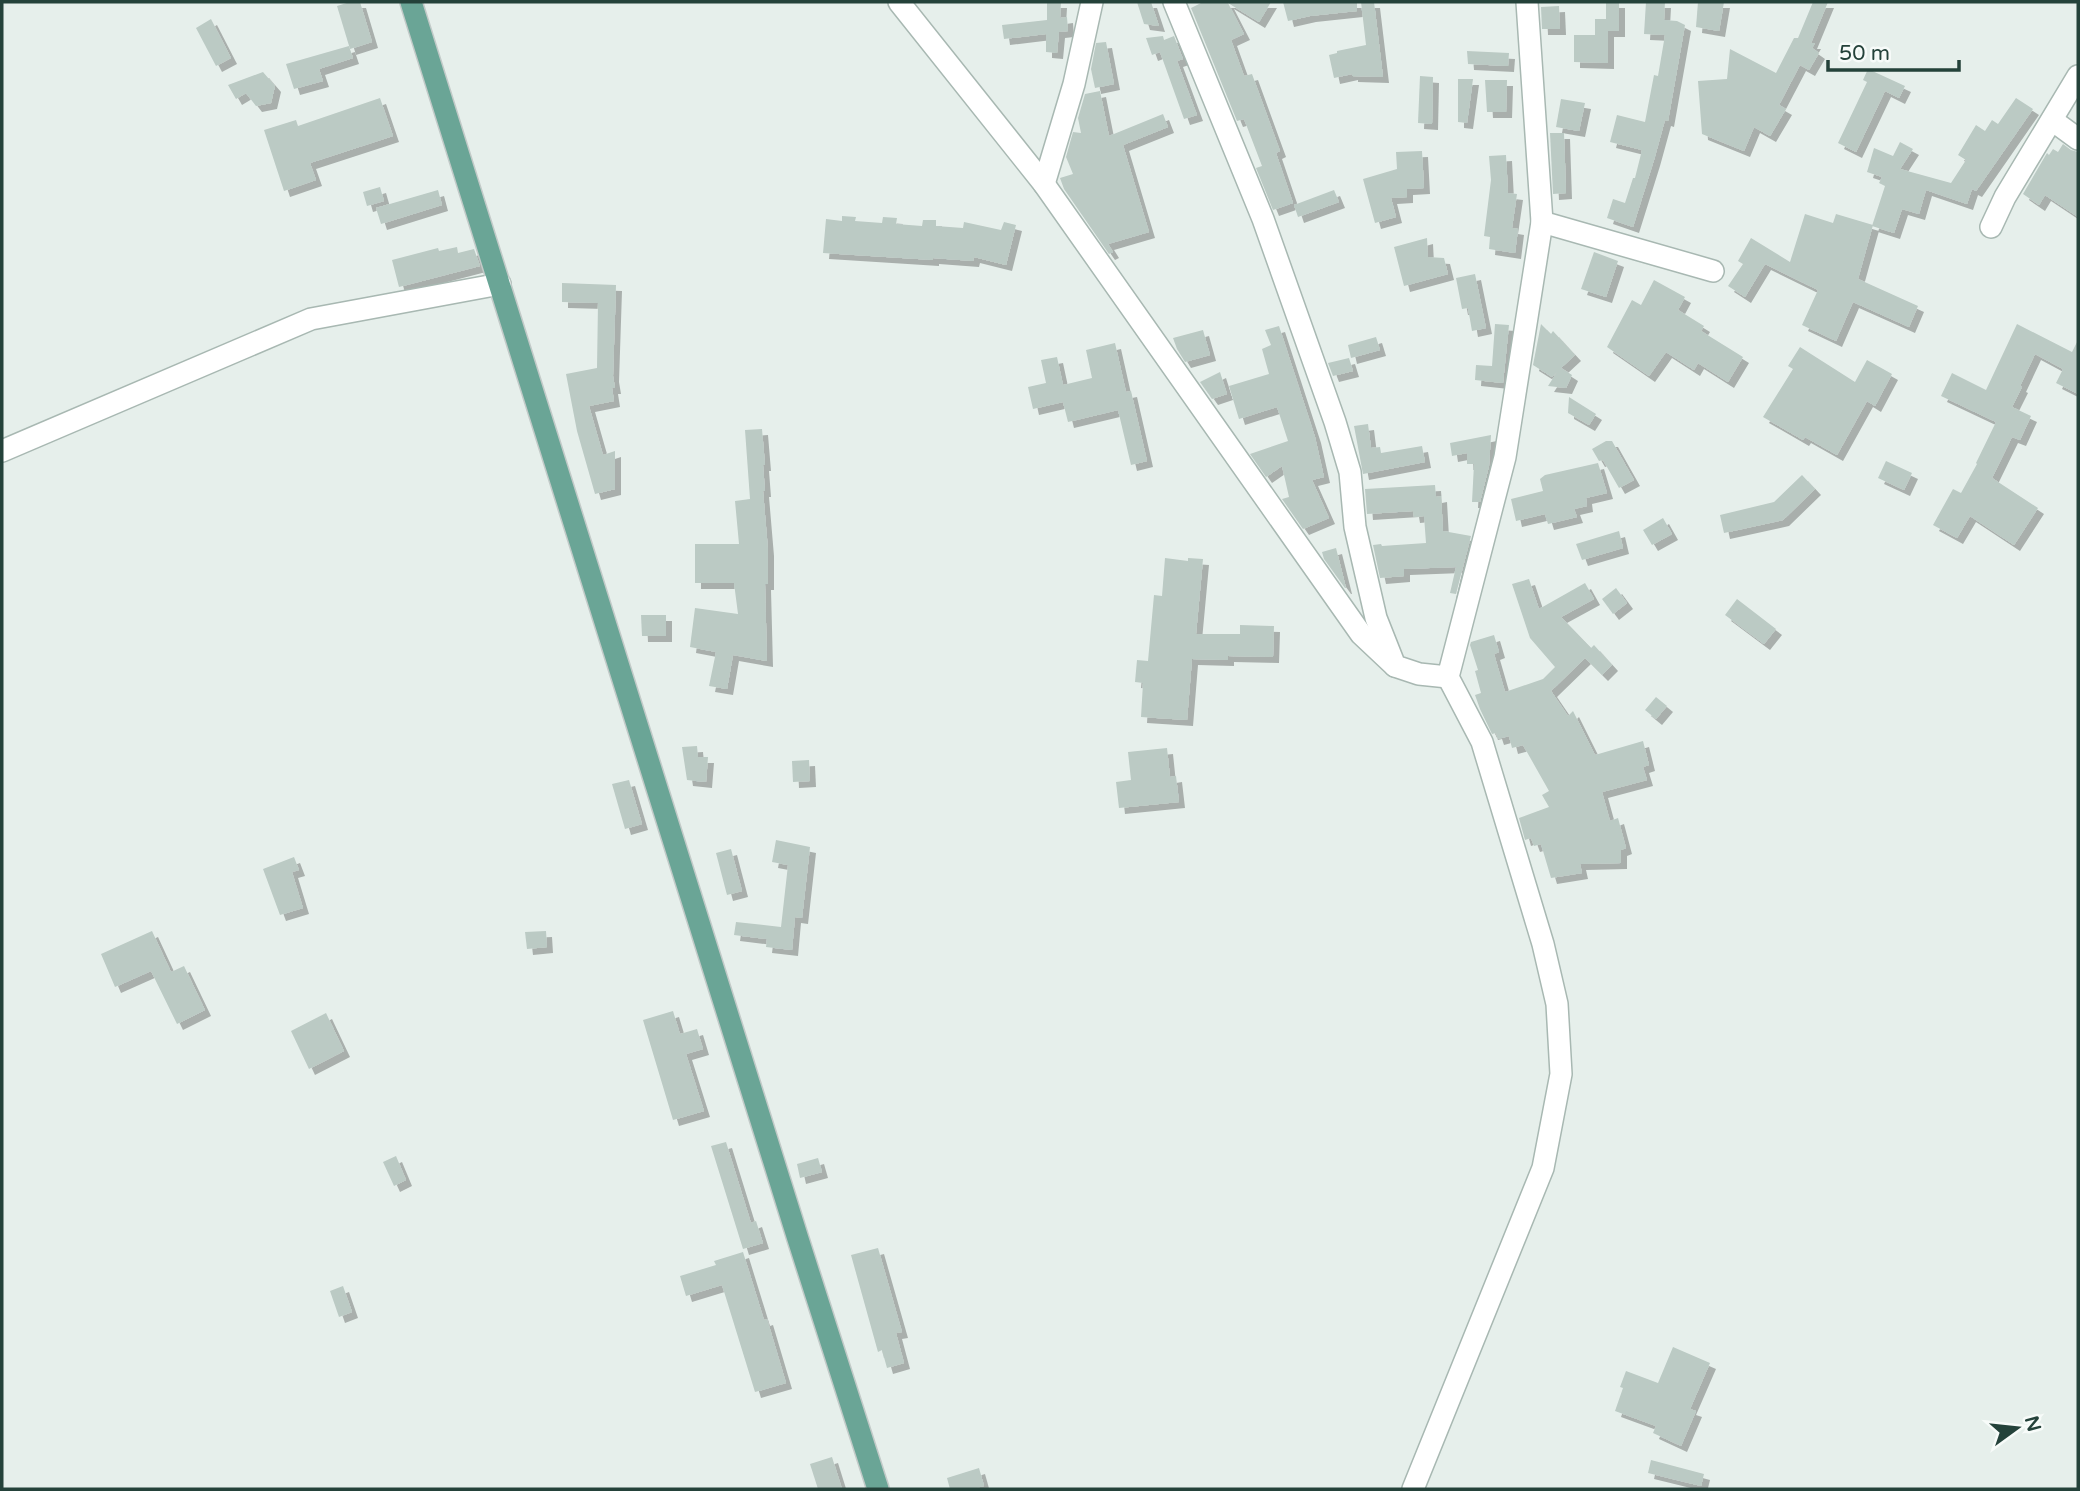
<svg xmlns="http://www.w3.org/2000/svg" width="2080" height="1491" font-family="'Varela Round',sans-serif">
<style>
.building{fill:#bbcac4;filter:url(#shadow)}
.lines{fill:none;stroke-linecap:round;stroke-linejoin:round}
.minor-casing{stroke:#a8b8b2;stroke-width:24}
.major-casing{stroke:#c2cac8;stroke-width:24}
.minor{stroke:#fff;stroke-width:21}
.major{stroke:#6aa596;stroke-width:21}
</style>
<defs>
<filter id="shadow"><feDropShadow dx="6" dy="6" stdDeviation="0" flood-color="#0004"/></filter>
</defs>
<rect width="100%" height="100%" fill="#e6efeb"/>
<g class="building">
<polygon points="350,2 360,2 372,42 350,49 337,6"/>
<polygon points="1047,2 1061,2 1060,18 1067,17 1068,31 1059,32 1057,53 1046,52 1046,34 1004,39 1002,25 1047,20"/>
<polygon points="1137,2 1151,2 1159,26 1144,24"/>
<polygon points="1203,2 1271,2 1259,22 1228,3 1244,34 1231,40 1244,76 1252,74 1280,151 1276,153 1293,203 1273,210 1256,168 1262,166 1244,119 1237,121 1191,8"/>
<polygon points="1283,2 1357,2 1357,11 1310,16 1288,21"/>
<polygon points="1361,2 1374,2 1383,77 1352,76 1352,74 1334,78 1329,55 1337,53 1337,51 1366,45"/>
<polygon points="1606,2 1619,2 1619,31 1608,31 1608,63 1574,62 1574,35 1595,35 1595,19 1606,19"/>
<polygon points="1646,2 1665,2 1664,20 1677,21 1685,25 1668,121 1665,120 1654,160 1633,227 1607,218 1613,199 1625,203 1633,178 1635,178 1642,150 1610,142 1617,115 1645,122 1654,75 1658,76 1665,35 1644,34"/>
<polygon points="1698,2 1724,2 1719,31 1696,27"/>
<polygon points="1813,2 1828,2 1811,43 1815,43 1812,48 1819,53 1809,70 1800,65 1779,105 1786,109 1770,136 1754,127 1744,151 1702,134 1698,81 1727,79 1730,49 1776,73 1794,38 1798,38"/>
<polygon points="1559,6 1560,29 1542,29 1541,7"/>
<polygon points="211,19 231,58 216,66 196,28"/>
<polygon points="1163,36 1164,40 1174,36 1183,59 1177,61 1197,115 1184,119 1160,52 1152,55 1146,38"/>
<polygon points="1106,42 1114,84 1095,88 1091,69 1096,43"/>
<polygon points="349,46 353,58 319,69 323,81 294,89 286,64"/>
<polygon points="1467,51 1509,53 1508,66 1468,64"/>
<polygon points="1868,69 1905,86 1899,98 1885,91 1856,152 1838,143 1867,82 1863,80"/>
<polygon points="263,72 275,86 271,103 256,106 246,93 236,99 228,85"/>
<polygon points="1420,76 1433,77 1432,124 1418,123"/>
<polygon points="1458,79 1473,79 1467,123 1458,122"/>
<polygon points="1485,80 1507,80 1506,112 1487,112"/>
<polygon points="1100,91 1109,136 1163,114 1168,127 1123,145 1149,232 1108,244 1113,252 1109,254 1064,189 1060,178 1073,174 1066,157 1073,132 1081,133 1078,118 1085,94"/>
<polygon points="380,98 393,136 310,163 316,180 284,191 264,130 296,120 298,126"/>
<polygon points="2016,98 2033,109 1976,191 1972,189 1967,204 1926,190 1919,214 1902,209 1894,233 1872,226 1885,186 1879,183 1882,177 1867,172 1874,148 1893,156 1900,142 1913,149 1900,169 1951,183 1966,160 1958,155 1976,125 1985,131 1992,120 1998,124"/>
<polygon points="1561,99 1585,103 1579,131 1556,127"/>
<polygon points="1550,133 1564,133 1566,193 1553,194"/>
<polygon points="2063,144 2071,150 2078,152 2078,217 2045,195 2039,205 2023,194 2047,153 2049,155 2053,149 2058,152"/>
<polygon points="1422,151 1424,188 1407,189 1407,197 1391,198 1396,217 1375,223 1363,179 1397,169 1396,152"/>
<polygon points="1506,155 1508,193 1517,194 1512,228 1518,229 1515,253 1489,249 1490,237 1484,236 1491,180 1489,156"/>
<polygon points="380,187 384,201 367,206 363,192"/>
<polygon points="438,190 442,205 381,224 376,208"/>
<polygon points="1334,190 1339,202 1298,217 1294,205"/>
<polygon points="1805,214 1833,223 1836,214 1873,225 1858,279 1918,306 1909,327 1853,302 1836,341 1802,325 1818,290 1765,264 1745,297 1728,286 1743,264 1738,261 1751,238 1790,262"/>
<polygon points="842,216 856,217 855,221 882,223 883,217 897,218 896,224 922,226 923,220 936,220 936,226 963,228 964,222 1001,230 1004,222 1016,225 1006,265 974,257 973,261 933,258 933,260 823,253 826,219 842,221"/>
<polygon points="1427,238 1428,257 1444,258 1448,274 1404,286 1394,247"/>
<polygon points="457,247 458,253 474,249 480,266 399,287 392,260 438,248 439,251"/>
<polygon points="1594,252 1618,261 1606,297 1581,289"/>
<polygon points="1475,274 1486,328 1472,331 1468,308 1462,309 1456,278"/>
<polygon points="1654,280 1685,297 1678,310 1704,326 1701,331 1743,357 1728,382 1698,363 1694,370 1666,352 1649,376 1607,347 1632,300 1641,305"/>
<polygon points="562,283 616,285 613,376 615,388 612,388 614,401 589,406 603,455 615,451 615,489 595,494 577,431 566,374 597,368 598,303 562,302"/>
<polygon points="1495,324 1509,325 1503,383 1475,380 1476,365 1492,366"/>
<polygon points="1541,324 1551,334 1553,331 1575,355 1561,368 1572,375 1566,388 1548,386 1557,372 1552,377 1533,365"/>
<polygon points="2017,324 2072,352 2078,340 2078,394 2056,383 2063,369 2035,354 2020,386 2022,387 2012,407 2031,416 2020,440 2012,437 1992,478 2038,508 2014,545 1970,516 1957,538 1933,525 1953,489 1961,493 1977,464 1976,463 1996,422 1941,396 1952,373 1986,390"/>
<polygon points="1279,326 1315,437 1324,477 1312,480 1329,518 1303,529 1282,499 1289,497 1282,466 1266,477 1250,454 1288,441 1277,407 1239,419 1229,386 1269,374 1262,349 1271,345 1265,330"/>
<polygon points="1203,330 1210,355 1185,362 1177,349 1173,338"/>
<polygon points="1376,337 1380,350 1351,358 1348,345"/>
<polygon points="1115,343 1126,392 1131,391 1147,461 1131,465 1118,410 1068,422 1063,402 1033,409 1028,387 1046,383 1041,360 1057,357 1063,385 1092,378 1086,350"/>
<polygon points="1800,347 1855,382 1867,360 1892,374 1875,406 1867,401 1837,455 1805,437 1803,440 1763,417 1793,369 1788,366"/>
<polygon points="1349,358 1353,371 1333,376 1328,363"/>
<polygon points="1220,372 1227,394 1212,399 1200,382"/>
<polygon points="1569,397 1596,414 1589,425 1568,413"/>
<polygon points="1368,424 1371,448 1380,447 1381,453 1422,446 1425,462 1363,474 1354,426"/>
<polygon points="762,429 765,465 763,465 765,491 763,491 768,550 768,584 765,584 767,661 733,655 727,689 709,686 716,652 690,647 695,608 738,614 734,583 695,583 695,544 739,544 735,501 750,499 745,430"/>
<polygon points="1491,435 1489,466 1480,502 1472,502 1474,464 1467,464 1467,453 1452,456 1450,443"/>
<polygon points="1606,441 1612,441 1634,480 1619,488 1603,460 1599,461 1592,449"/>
<polygon points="1886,461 1912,473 1904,490 1878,478"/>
<polygon points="1598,463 1607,493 1586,498 1587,506 1574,509 1577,517 1548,524 1545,514 1516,521 1511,499 1543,491 1540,479 1545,475"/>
<polygon points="1802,475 1815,489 1783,520 1724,533 1720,515 1774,502"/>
<polygon points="1435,485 1436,497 1441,496 1443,531 1471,536 1456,594 1450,593 1456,567 1404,569 1404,576 1380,578 1373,545 1381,544 1382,546 1426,543 1424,516 1414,517 1413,511 1367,514 1365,489"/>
<polygon points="1663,518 1672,534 1652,545 1643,530"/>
<polygon points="1619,531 1623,548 1582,560 1576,544"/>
<polygon points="1336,548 1346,588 1345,588 1324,559 1322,552"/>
<polygon points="1165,558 1188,561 1188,558 1203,559 1196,634 1240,634 1240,625 1274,626 1273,657 1228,656 1228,660 1192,659 1187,720 1141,717 1143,683 1135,682 1137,660 1148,661 1154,595 1162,596"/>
<polygon points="1529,579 1539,609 1585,583 1594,599 1561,617 1591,648 1594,645 1612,665 1602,675 1585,658 1551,691 1568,716 1573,711 1595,755 1643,741 1649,765 1643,767 1647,780 1602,792 1610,821 1618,818 1626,848 1621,850 1621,863 1580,864 1582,873 1551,878 1541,844 1534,846 1531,838 1525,840 1519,818 1549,807 1542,795 1549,791 1523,745 1512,748 1509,736 1498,739 1496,733 1492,734 1480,709 1475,695 1481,693 1475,671 1478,670 1470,645 1471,642 1494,635 1499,652 1494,654 1505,692 1543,679 1555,667 1530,638 1512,584"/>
<polygon points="1616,588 1627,603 1613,614 1602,599"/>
<polygon points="1737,599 1776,629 1764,644 1725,615"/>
<polygon points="641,615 666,615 666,636 642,636"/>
<polygon points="1656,697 1667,706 1656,719 1645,710"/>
<polygon points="697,746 698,757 708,757 706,782 687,780 682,747"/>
<polygon points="1167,748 1170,777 1176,776 1179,802 1119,808 1116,782 1131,780 1128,752"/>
<polygon points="809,760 810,781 793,782 792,761"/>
<polygon points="629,780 642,824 625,829 612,784"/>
<polygon points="776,840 810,847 802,918 795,917 792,950 766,947 767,939 734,935 736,922 781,927 788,865 772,862"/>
<polygon points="731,849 742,891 727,895 716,853"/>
<polygon points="294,857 299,870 292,872 303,908 280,915 263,869"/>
<polygon points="152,931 171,972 184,966 205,1010 177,1024 151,971 115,987 101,954"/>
<polygon points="546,931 547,947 527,949 525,932"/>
<polygon points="673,1011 680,1034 697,1029 703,1049 686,1054 704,1111 673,1120 643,1020"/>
<polygon points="326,1013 344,1051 309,1069 291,1031"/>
<polygon points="726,1142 751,1223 756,1221 763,1243 743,1249 711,1146"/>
<polygon points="396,1156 406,1180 394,1186 383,1162"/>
<polygon points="818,1158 822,1172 800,1178 797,1164"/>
<polygon points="878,1248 902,1332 896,1333 904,1363 887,1368 882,1350 878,1352 851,1255"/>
<polygon points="743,1252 764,1320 767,1319 786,1383 755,1392 722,1285 686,1296 680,1276 716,1265 714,1261"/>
<polygon points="343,1286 352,1312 339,1317 330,1291"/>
<polygon points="1673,1347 1710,1363 1690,1409 1696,1411 1681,1446 1653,1433 1656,1426 1615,1411 1623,1388 1620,1387 1626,1371 1658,1383"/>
<polygon points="832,1457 842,1489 818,1489 810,1464"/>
<polygon points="1651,1460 1704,1474 1701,1486 1648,1473"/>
<polygon points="979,1468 984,1486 972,1489 950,1489 947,1478"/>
</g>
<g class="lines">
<g class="minor-casing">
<g id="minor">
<polyline points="899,2 1044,184 1361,634 1395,666"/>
<polyline points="1174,2 1263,219 1335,422 1350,472 1355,527 1376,618 1395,666 1419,674 1448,677"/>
<polyline points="2052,120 2078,139"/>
<polyline points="1044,184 1074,84 1092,2"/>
<polyline points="1542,222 1713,271"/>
<polyline points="1991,227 2005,197 2078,76"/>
<polyline points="2,451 311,319 500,284"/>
<polyline points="1413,1489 1543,1168 1561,1074 1557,1004 1543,944 1482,742 1448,677 1505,457 1542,222 1527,2"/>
</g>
</g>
<g class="major-casing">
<polyline id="major" points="411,2 798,1239 878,1489"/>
</g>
<use href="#minor" class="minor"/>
<use href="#major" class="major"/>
</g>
<rect width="2080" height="1491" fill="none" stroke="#24423a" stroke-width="7"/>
<g transform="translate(2017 1428) rotate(75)" stroke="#f7fbf9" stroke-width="5" paint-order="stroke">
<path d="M0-5L12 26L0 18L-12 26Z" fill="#24423a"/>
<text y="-10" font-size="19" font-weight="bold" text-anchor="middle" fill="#24423a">N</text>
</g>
<path d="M1828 60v10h131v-10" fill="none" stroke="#24423a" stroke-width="3.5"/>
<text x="1839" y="60" font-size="21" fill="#24423a" stroke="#f7fbf9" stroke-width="5" paint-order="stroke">50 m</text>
</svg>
